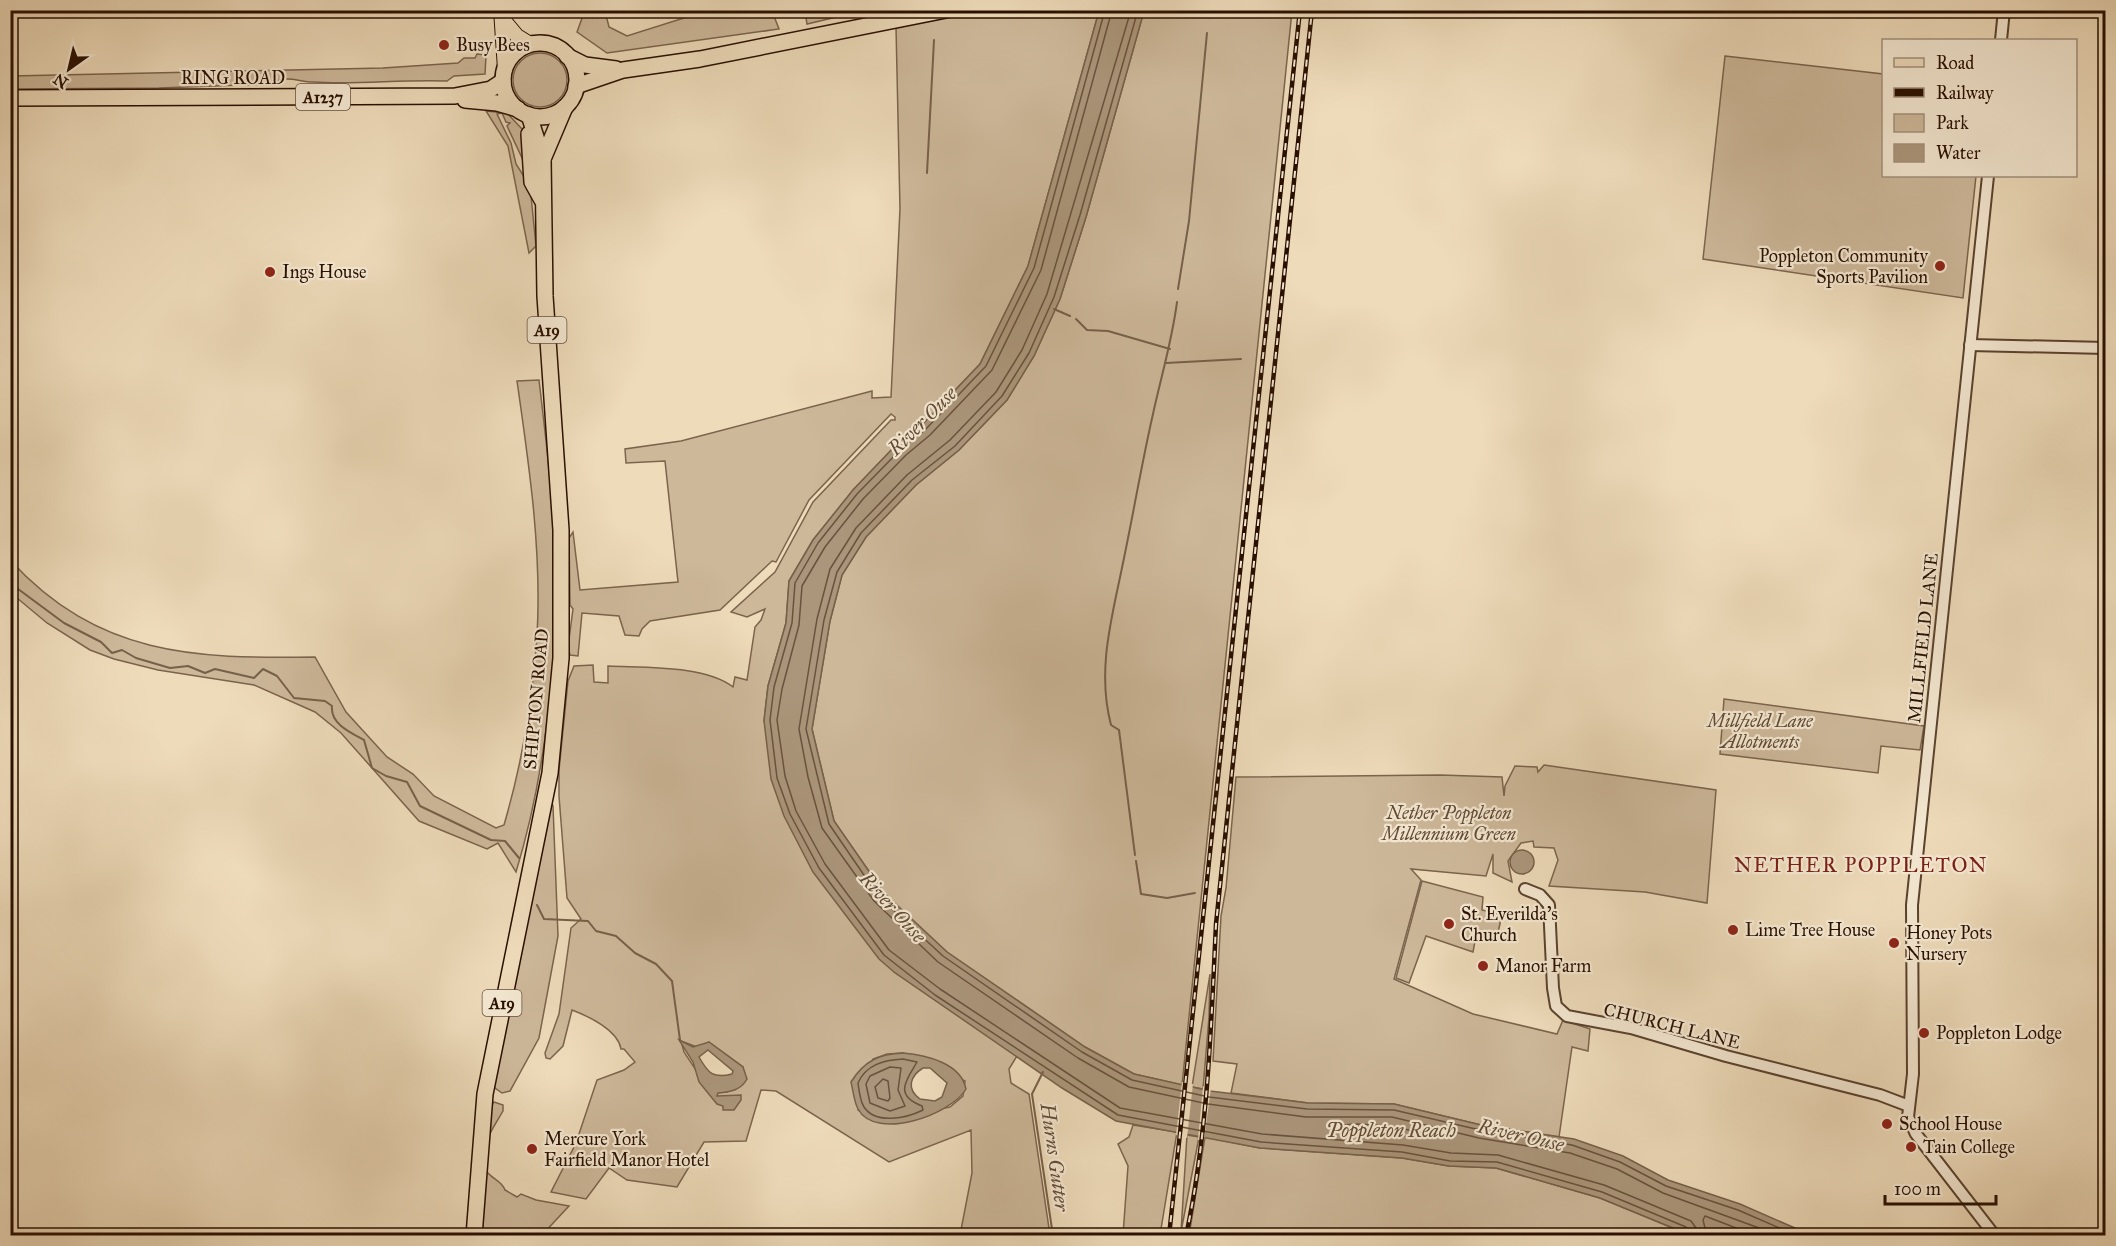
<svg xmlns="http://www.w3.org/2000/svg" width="2116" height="1246" font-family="'IM FELL Great Primer',serif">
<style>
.green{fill:#cdb89a;stroke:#7b644d;stroke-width:1.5;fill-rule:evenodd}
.water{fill:#ab967b;stroke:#77604a;stroke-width:1.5;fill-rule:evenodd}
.pier{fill:#eedbba}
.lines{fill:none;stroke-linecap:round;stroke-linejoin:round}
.shore{stroke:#6a523e;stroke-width:1.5}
.stream{stroke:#77604a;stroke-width:2}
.tertiary-casing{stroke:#5a422e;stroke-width:14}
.primary-casing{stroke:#290f00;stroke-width:16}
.trunk-casing{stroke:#290f00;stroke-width:18}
.tertiary{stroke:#f4e8d2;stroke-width:10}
.primary{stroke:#eedbba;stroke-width:14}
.trunk{stroke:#eedbba;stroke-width:15}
.rail-casing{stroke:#290f00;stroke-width:4.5}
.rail{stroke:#f4e8d2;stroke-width:2;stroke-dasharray:7;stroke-linecap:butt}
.poi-dot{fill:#8f2418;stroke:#f4e8d2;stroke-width:2}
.labels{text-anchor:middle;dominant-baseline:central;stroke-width:4.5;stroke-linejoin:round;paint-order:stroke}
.shield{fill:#f4e8d2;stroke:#66503f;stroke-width:1.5}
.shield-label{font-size:16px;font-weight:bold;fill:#290f00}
.poi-label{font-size:18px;fill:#290f00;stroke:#f4e8d2;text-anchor:start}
.street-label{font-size:18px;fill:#290f00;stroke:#f4e8d2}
.park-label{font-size:18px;font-style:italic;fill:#624a36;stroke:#f4e8d2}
.water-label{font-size:20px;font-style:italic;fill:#644c37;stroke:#f4e8d2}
.quarter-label{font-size:21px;letter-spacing:1.5px;fill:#7a1f14;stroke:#f4e8d2}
</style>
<rect width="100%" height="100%" fill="#eedbba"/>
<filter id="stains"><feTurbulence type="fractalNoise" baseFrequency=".00333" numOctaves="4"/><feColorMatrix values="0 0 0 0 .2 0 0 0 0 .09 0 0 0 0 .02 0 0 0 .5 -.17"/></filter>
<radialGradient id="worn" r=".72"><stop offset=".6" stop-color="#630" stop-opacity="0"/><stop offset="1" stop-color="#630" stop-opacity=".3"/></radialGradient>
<g class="green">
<polygon points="585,10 605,11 609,27 627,36 706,11 772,11 779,29 607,53 577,32"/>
<polygon points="805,11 805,10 862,11 807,24"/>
<path d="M979,11H1099L1028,266L980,364L921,426L897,444L853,490L813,540L789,581L786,623L768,686L764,721L894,972L1017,1056L1009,1069L1011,1083L1029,1094L1050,1235H960L972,1173L971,1130L889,1162L776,1091L761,1090L746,1141L704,1142L677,1187L627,1180L609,1168L586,1199L551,1192L576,1143L597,1080L624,1070L635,1062L624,1049H621C618,1030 588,1016 572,1010L563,1046L550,1059L546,1058L545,1053L559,1014L571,928L581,919L567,898L559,796V770L568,681L574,666L593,665L594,682L608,683V666C644,668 705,665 733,687L735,677L747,680L755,627L761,620L765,609L747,617L731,612L775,572L813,502L891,420H895V417L891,414L809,500L776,562L772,561L720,610L650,621L642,629L639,636L625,635L619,616L582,613L578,656L570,655L568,647L573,609L570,605L569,538L573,532L580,590L678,582L665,461L626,463L625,449L681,441L872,391V398L891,397L900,209L896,27ZM681,1041L697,1047L709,1042L743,1067L727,1092L711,1093L684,1052ZM903,1053L965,1081L963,1096L950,1107L875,1121L858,1110L873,1059L887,1054Z"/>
<polygon points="1144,11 1292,11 1182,1085 1134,1074 1085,1047 947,952 908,916 884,893 834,821 812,729 830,621 842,575 866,537 916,485 959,450 1007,400 1034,356 1060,299 1086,217"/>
<circle cx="540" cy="80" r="27"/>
<path d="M477,54L486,55L485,74L454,76L447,81C402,79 358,85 313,82C299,82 284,74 273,84L159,88L11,89V76L383,68L458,63L464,58H475Z"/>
<polygon points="1725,56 1883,74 1884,176 1976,176 1963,298 1703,259"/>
<polygon points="486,111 507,113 523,130 523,160 507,126 510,123 506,122 502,113 497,114 511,143 516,164 530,186 536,246 529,253 508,146"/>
<path d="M539,380C546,439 553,498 555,557C559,656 545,777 516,872L498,843L487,849L419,821L341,733L315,712L254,685L158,670L114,659L90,650L47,623L11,593L10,560C98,656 194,659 315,657L346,712L387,757L413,774L434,796L496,828L504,825C522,763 533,700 537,636C542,551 529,465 517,381Z"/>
<polygon points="1724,699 1924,726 1920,750 1881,746 1878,773 1720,754"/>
<polygon points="1544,765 1716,790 1707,903 1645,892 1549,886 1558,860 1554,848 1534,847 1533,841 1521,843 1508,861 1512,882 1493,873 1493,854 1486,876 1411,869 1421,880 1394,979 1473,1014 1557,1034 1563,1020 1590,1029 1588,1051 1572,1047 1559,1137 1481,1125 1394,1104 1308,1103 1231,1093 1237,1064 1213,1061 1221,916 1226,888 1236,777 1440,775 1502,777 1504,796 1505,786 1515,766 1537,767 1538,772"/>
<polygon points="550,798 553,806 558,936 539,1038 510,1091 502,1093 495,1088 492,1081"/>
<polygon points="1422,881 1483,897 1482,910 1502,915 1496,941 1476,936 1473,952 1426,936 1409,983 1396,978"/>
<polygon points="1210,974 1209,1017 1203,1089 1192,1087"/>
<path d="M494,1102L503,1105V1111C494,1127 473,1154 488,1173C494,1180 502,1181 505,1190L517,1197L521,1194L536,1200L569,1206L542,1235L478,1236L487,1112Z"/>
<polygon points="1133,1125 1177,1132 1160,1235 1123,1235 1128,1166 1118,1144 1129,1137"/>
<polygon points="1187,1135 1199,1137 1181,1232"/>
<polygon points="1205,1137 1260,1148 1402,1158 1449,1166 1496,1168 1600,1198 1690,1235 1189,1236"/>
</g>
<g class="water">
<polygon points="1099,11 1144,11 1086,217 1060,299 1034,356 1007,400 959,450 916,485 866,537 842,575 830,621 812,729 834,821 884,893 947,952 1085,1047 1134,1074 1210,1091 1308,1103 1394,1104 1481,1125 1574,1139 1623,1156 1668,1180 1740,1204 1811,1235 1690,1235 1600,1198 1496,1168 1449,1166 1402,1158 1260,1148 1116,1121 1062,1088 894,972 879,959 813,872 784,816 771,779 764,721 768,686 786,623 789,581 813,540 853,490 897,444 921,426 980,364 1028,266"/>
<circle cx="1522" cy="862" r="12"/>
<path d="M679,1040L693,1047L709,1042L743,1067L747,1079C741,1090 731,1092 718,1093L717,1096L741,1095V1100L734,1110H723V1106L717,1104L699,1082L693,1062ZM708,1050L733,1071L732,1074C713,1079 708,1073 699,1057Z"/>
<path d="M903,1053C926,1055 961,1063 966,1089C952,1114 876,1142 858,1109C854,1102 853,1090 851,1082C864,1061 879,1054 903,1053ZM923,1068H930L947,1083L942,1097L935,1101L920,1099C906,1089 910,1076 923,1068Z"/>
</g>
<g class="pier">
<polygon points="1182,1082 1193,1084 1187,1138 1176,1135"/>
<polygon points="1203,1086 1211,1088 1204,1140 1198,1140"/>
</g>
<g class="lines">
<g class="shore">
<polyline points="1105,10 1034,268 986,366 925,430 901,449 857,494 818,543 795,583 792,623 774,687 770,720 777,778 790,814 819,868 884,955 935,995 1118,1115 1261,1142 1402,1152 1450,1161 1497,1162 1602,1192 1686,1227 1690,1236"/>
<polyline points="1112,10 1041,270 992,370 930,435 906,455 863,499 825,547 802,586 799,625 782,689 777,720 785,776 796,811 825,864 889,950 940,989 1120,1108 1262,1134 1403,1145 1451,1153 1498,1155 1604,1185 1691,1221 1696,1228 1698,1236"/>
<polyline points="1131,10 1047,294 1022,350 996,392 950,440 907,475 856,528 830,569 817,619 799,729 808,777 822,828 874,901 938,962 1078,1058 1129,1087 1208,1104 1306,1117 1392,1117 1479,1138 1570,1153 1617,1169 1663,1193 1781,1236"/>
<polyline points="1138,10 1080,215 1054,297 1029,353 1002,396 955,446 912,480 861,533 837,572 824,620 806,729 829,824 879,897 943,956 1082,1052 1132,1080 1209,1097 1307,1109 1394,1110 1480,1130 1572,1145 1620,1162 1666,1186 1738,1210 1798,1236"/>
<path d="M903,1059L917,1062C908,1078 892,1095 922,1106L923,1110C907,1118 876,1125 864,1107C860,1101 859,1090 858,1083C866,1065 883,1060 903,1059Z"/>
<polygon points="890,1067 901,1068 898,1090 905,1106 890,1111 870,1103 866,1084 870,1076"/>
<polygon points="883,1079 888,1081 890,1098 888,1101 878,1098 875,1087"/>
<polygon points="1357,1124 1391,1126 1413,1131 1415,1135 1412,1137 1339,1128 1341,1125"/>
<polyline points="1707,1236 1703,1220 1705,1216 1757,1236"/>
</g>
<g class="stream">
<polyline points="927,173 934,40"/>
<polyline points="1178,289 1189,221 1207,33"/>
<polyline points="1054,309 1070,316"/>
<polyline points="1076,319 1087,330 1108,331 1170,349"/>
<polyline points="1166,363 1241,359"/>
<path d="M10,583L64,623L101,642L112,653L122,650L136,658L170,668L188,666L205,673L215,669L254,678L263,669L277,676L294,698L325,701L332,706C330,724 351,733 364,740L372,768L386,776L407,782L420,806L491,840L505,841L519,858"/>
<path d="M1135,855L1119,730L1111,725C1096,668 1113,614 1124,558C1134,510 1142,462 1153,414C1161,377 1172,341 1177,302"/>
<polyline points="1136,861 1141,894 1167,898 1195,893"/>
<polyline points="537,905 544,919 588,921 596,931 616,936 635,953 656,964 672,981 680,1040"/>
<polyline points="1043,1072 1032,1094 1053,1236"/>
</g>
<g class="tertiary-casing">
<g id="tertiary">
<polyline points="2001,40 2004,10"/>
<polyline points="1988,176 1912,905 1913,1074 1908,1117 1916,1134 1995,1236"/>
<polyline points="1970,345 2106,348"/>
<polyline points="1525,889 1540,895 1549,905 1553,988 1556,1006 1567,1016 1631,1028 1726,1056 1880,1095 1909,1106"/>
</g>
</g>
<g class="primary-casing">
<g id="primary">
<polyline points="501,10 505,69"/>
<polyline points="502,18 517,36 530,44"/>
</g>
</g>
<g class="trunk-casing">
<g id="trunk">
<circle cx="540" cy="80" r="37"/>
<polyline points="567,56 585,65 616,69"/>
<polyline points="576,86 623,70 700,59 946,10"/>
<polyline points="10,98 455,96 491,89 503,81"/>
<polyline points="465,100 497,103 518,109"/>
<polyline points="529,134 532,182 542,200"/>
<polyline points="543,159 565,107"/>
<polyline points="474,1236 485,1094 550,773 561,658 561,530 545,296 543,159 529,115"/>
</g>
</g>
<use href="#tertiary" class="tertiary"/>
<use href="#primary" class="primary"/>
<use href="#trunk" class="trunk"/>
<g class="rail-casing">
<g id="rail">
<polyline points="1169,1236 1300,10"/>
<path d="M1186,1236C1208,1133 1211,1028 1216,924L1312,10"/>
</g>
</g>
<use href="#rail" class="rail"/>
</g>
<g class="poi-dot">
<circle cx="444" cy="45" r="6"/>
<circle cx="1940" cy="266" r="6"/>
<circle cx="270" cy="272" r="6"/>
<circle cx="1449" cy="924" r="6"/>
<circle cx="1733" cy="930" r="6"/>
<circle cx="1894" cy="943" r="6"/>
<circle cx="1483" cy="966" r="6"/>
<circle cx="1924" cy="1033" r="6"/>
<circle cx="1887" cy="1124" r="6"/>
<circle cx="1911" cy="1147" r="6"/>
<circle cx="532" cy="1149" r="6"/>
</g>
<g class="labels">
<g class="shield">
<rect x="296" y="84" width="54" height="26" rx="4.5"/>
<rect x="527.5" y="317" width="39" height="26" rx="4.5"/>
<rect x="482.5" y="990" width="39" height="26" rx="4.5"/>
</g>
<g class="shield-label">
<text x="323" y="97">A1237</text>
<text x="547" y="330">A19</text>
<text x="502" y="1003">A19</text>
</g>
<g class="poi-label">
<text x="456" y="45">Busy Bees</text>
<text x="1928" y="256" text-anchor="end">Poppleton Community<tspan x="1928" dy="21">Sports Pavilion</tspan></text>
<text x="282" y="272">Ings House</text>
<text x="1461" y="914">St. Everilda's<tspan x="1461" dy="21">Church</tspan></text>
<text x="1745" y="930">Lime Tree House</text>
<text x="1906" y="933">Honey Pots<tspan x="1906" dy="21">Nursery</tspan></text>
<text x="1495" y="966">Manor Farm</text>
<text x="1936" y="1033">Poppleton Lodge</text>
<text x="1899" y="1124">School House</text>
<text x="544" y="1139">Mercure York<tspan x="544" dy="21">Fairfield Manor Hotel</tspan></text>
<text x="1923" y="1147">Tain College</text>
</g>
<g class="street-label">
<text x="233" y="78">RING ROAD</text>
<text transform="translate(1923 638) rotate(-84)">MILLFIELD LANE</text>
<text transform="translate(536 699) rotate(-85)">SHIPTON ROAD</text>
<text transform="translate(1672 1026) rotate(14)">CHURCH LANE</text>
</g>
<g class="park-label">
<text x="1760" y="721">Millfield Lane<tspan x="1760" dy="21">Allotments</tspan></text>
<text x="1449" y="813">Nether Poppleton<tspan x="1449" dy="21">Millennium Green</tspan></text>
</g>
<g class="water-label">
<text transform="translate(922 421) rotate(-45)">River Ouse</text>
<text transform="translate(893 907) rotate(48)">River Ouse</text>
<text x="1391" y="1130">Poppleton Reach</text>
<text transform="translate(1521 1135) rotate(13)">River Ouse</text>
<text transform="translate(1055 1157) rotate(82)">Hurns Gutter</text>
</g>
<g class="quarter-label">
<text x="1861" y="865">NETHER POPPLETON</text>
</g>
</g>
<rect width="2116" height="1246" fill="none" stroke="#eedbba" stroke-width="36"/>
<rect x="12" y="12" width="2092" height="1222" fill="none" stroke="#290f00" stroke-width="3"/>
<rect x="18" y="18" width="2080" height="1210" fill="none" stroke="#290f00" stroke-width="1.5"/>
<rect x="1882" y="39" width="195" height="138" fill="#f4e8d2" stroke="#a3917e" stroke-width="1.5"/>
<rect x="1894" y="58" width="30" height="9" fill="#eedbba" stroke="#a3917e" stroke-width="1.5"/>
<text x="1936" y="69" font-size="18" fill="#290f00">Road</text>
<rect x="1894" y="88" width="30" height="9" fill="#290f00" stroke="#a3917e" stroke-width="1.5"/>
<text x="1936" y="99" font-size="18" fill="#290f00">Railway</text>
<rect x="1894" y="114" width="30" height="18" fill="#cdb89a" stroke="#a3917e" stroke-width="1.5"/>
<text x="1936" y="129" font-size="18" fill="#290f00">Park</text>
<rect x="1894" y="144" width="30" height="18" fill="#ab967b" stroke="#a3917e" stroke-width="1.5"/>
<text x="1936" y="159" font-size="18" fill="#290f00">Water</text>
<g transform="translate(69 69) rotate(214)" stroke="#f4e8d2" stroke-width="4.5" paint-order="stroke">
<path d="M0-4.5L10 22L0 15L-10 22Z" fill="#290f00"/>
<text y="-9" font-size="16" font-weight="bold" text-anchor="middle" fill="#290f00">N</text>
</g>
<path d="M1885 1195v9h111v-9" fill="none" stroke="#290f00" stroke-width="3"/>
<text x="1894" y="1195" font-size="18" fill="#290f00" stroke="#f4e8d2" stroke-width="4.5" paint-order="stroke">100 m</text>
<rect width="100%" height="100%" filter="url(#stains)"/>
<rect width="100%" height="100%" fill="url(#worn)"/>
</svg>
